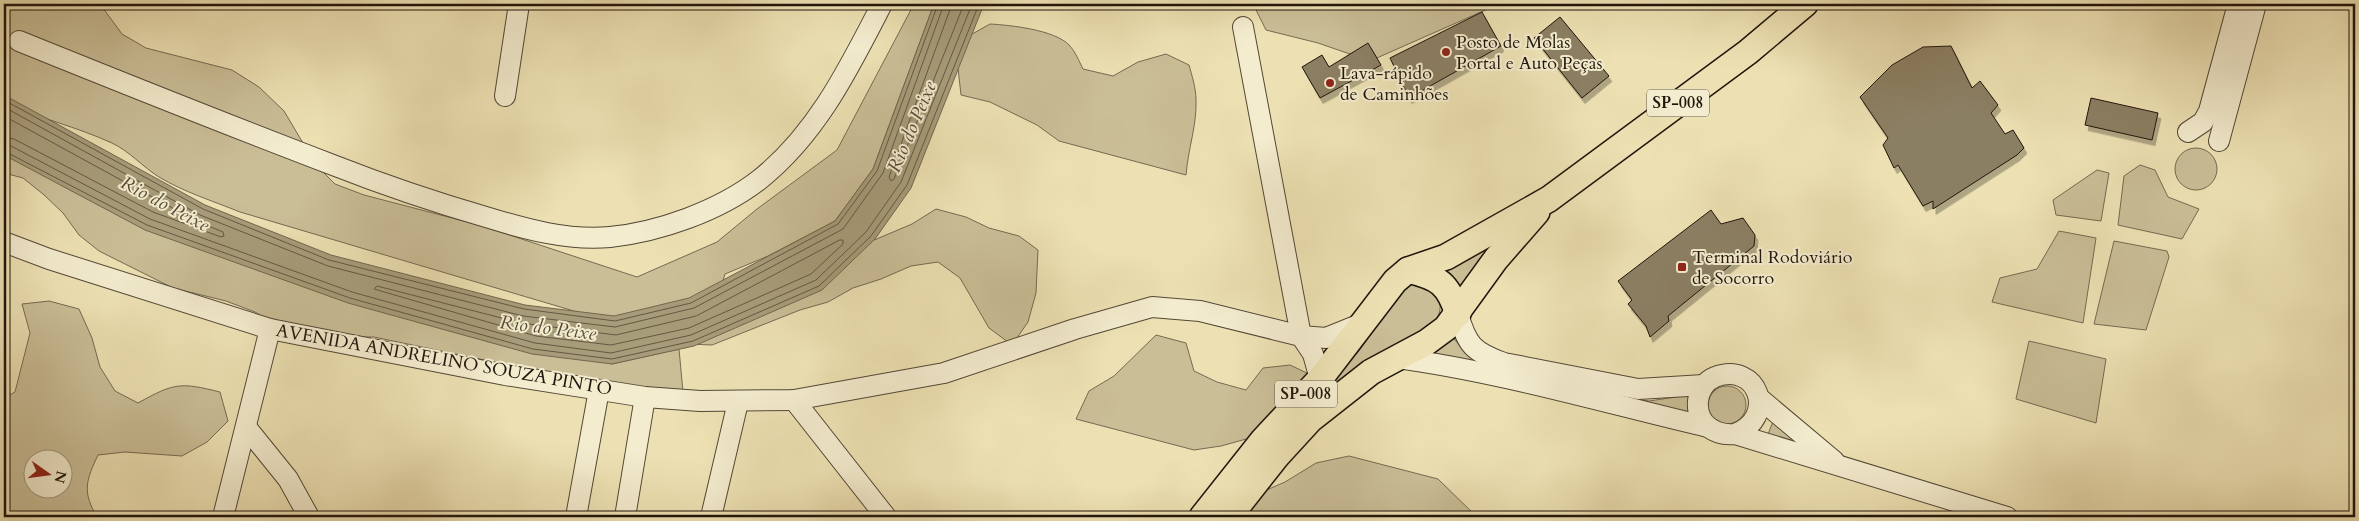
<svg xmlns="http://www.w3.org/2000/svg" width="2359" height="521" font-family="Cardo,serif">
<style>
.green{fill:#cabe97;stroke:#756a52;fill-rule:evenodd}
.water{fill:#a79c7a;stroke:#71664e}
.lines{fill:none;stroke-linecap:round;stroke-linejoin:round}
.shore{stroke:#645843;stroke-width:1}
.building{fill:#8b7f63;stroke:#20150c;filter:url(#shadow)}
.minor-casing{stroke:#534836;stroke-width:22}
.major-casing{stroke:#20150c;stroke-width:28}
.minor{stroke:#f3ecce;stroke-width:20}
.major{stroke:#ede1b3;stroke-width:25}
.poi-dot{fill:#8f2418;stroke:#f3ecce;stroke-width:2}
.labels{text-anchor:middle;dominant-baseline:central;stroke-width:4;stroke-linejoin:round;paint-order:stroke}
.shield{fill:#f3ecce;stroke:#5f5646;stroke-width:1}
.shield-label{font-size:16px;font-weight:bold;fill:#20150c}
.poi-label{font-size:18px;fill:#20150c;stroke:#f3ecce;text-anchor:start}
.street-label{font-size:18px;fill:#20150c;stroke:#f3ecce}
.water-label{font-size:19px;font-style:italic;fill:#564b38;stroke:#f3ecce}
</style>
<defs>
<filter id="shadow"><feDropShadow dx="3" dy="5.5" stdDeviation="0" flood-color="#0004"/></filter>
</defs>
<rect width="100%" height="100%" fill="#ede1b3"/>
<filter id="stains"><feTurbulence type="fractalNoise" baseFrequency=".004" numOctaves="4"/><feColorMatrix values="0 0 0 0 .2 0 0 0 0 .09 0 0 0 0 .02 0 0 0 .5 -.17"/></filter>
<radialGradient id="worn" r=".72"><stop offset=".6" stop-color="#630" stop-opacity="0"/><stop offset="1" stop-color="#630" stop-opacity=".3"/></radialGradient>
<g class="green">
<path d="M4,4H100L122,34L146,48L232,70L259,87L284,111L316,165L335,184L364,195L479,225L637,277L717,242L757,209L837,150L914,4H934L873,169L835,221L768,256L725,274L720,291L621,325L240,212C213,201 184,192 159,177C143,167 129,151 112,143C77,127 39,118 4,103Z"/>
<polygon points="1256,4 1499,4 1370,61 1318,43 1266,30 1254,6"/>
<path d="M990,24C1010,25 1055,30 1069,45C1075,51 1079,61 1083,69L1113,76L1138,62L1166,54L1189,65C1192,76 1196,88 1196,100C1197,125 1188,149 1186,175L1059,141L1037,125L990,102L961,95L958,68L965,38Z"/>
<polygon points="4,142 612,364 679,349 683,392 648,394 374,337 350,337 279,326 255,312 226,301 173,288 99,251 79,235 63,213 43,194 23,178 4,173"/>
<circle cx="2196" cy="169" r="21"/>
<polygon points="2140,165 2155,170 2168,197 2199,209 2182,239 2118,225 2124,176"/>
<polygon points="2097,170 2109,173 2101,221 2056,215 2053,200"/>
<polygon points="936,209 966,217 989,228 1019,236 1038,250 1036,293 1028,322 1012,345 989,328 960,278 938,262 911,266 881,279 853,288 828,302 800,310 712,345 686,344 782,279 912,224"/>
<polygon points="2059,231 2096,238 2083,323 1992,302 2000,278 2037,269"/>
<polygon points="1499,241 1461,291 1453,279 1439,265"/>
<polygon points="2114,241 2167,251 2169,257 2146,330 2094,324"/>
<path d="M1418,284L1438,294C1442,308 1441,315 1431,325L1347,375L1325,393L1323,391L1359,351L1400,293L1408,285Z"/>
<path d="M49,301L79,309L92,338L100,367L115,391L138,403C174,383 180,382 220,392L228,421L207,442L182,456L125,452L98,455C86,480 82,492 97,517H4V398L15,392L30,333L22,304ZM32,458H62V488H32Z"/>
<polygon points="1156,335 1186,343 1194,371 1217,382 1246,390 1263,368 1290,365 1311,375 1250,438 1221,446 1194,450 1076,419 1089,391 1114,376"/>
<polygon points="1452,337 1471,357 1482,365 1431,355"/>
<polygon points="2029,341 2106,359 2096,423 2016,399"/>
<circle cx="1727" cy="405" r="19"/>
<polygon points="1696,394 1695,416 1620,397 1649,401"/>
<polygon points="1774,419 1801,444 1768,434"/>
<polygon points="1349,456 1438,479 1477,517 1249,517 1255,495 1285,482 1316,463"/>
</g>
<polygon class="water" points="934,4 984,4 911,188 875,239 822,290 694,346 612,364 532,354 348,303 145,230 4,155 4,95 205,205 331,255 525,305 614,316 689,298 835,221 873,169"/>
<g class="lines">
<g class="shore">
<polyline points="952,4 889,177 891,181 894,179 964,4"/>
<polyline points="4,100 203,209 329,260 524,309 615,321 691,303 838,224 877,171 938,4"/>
<polyline points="4,107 200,215 328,266 523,316 615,327 694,308 843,229 883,173 944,4"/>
<polyline points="4,116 196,221 223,232 224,236 221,237 153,212 14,139 4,137"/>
<polyline points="4,144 11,146 150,219 352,292 535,343 611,353 691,335 816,280 866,232 901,182 972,4"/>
<polyline points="4,151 147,225 350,298 533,349 612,359 693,341 819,286 871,236 907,185 979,4"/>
<polygon points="840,240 843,240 843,244 811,274 689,328 611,345 536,336 374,289 377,286 521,323 616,335 696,316"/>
</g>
</g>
<g class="building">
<polygon points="1482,12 1501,46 1409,98 1390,58"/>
<polygon points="1560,17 1609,76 1582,98 1534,38"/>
<polygon points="1368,43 1381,65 1320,98 1302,67 1322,55 1329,67"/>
<polygon points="1951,46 1972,88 1980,81 1998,105 1991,113 2005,134 2013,130 2024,148 2017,155 1933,209 1933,201 1923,206 1898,165 1894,168 1883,145 1888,138 1860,97 1892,65 1923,47"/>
<polygon points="2091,98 2158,113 2152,140 2085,125"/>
<polygon points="1711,210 1721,224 1743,218 1755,235 1754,246 1668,316 1669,321 1650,337 1646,326 1628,304 1632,300 1618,281"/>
</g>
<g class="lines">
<g class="minor-casing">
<g id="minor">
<polyline points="1243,27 1301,336 1313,354 1320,379"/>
<path d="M19,41C123,83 228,125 333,165C384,185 434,202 486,217C525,229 568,241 610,237C659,232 719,211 759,180C817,134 849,68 882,4"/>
<polyline points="505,96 519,4"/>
<polyline points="2188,132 2203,122 2209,111 2238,4"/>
<polyline points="2219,141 2256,4"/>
<polyline points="4,242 49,259 270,329 505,375 645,397 700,401 794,400 944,373 1075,329 1152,307 1200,311 1301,336 1326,338 1363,323"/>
<path d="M1458,314C1467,345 1473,352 1504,363L1638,389L1704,385"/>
<path d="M1397,358C1501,372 1605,403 1708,427"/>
<polyline points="1759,398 1834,461"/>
<polyline points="794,400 886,517"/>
<polyline points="246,427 288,479 309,517"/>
<path d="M1735,434C1778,417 1758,361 1715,377C1705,381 1699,391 1698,401C1696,424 1715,436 1735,434L2007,517"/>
<polyline points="223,517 270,329"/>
<polyline points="576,517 599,390"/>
<polyline points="625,517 645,397"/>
<polyline points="711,517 738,402"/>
</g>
</g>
<g class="major-casing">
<g id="major">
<path d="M1408,270C1439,278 1448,283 1458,314"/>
<polyline points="1202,517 1263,440 1320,379 1395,281 1408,270 1446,257 1549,199 1748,52 1805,4"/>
<polyline points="1229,517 1277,456 1310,420 1371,372 1427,342 1446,328 1496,259 1537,212"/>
</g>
</g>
<use href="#minor" class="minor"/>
<use href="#major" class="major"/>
</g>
<g class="poi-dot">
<circle cx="1446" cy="52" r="5"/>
<circle cx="1330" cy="83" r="5"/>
<rect x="1677" y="262" width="10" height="10" rx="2.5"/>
</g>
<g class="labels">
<g class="shield">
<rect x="1647" y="89.5" width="62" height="27" rx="4"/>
<rect x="1275" y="380.5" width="62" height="27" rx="4"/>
</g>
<g class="shield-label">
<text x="1678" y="103">SP-008</text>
<text x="1306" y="394">SP-008</text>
</g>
<g class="poi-label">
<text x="1456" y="42">Posto de Molas<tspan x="1456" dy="21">Portal e Auto Peças</tspan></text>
<text x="1340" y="73">Lava-rápido<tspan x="1340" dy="21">de Caminhões</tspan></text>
<text x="1692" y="257">Terminal Rodoviário<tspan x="1692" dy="21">de Socorro</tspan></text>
</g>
<g class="street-label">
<text transform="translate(444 360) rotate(10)">AVENIDA ANDRELINO SOUZA PINTO</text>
</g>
<g class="water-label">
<text transform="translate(912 127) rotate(-67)">Rio do Peixe</text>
<text transform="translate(165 204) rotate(28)">Rio do Peixe</text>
<text transform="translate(548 328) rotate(7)">Rio do Peixe</text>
</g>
</g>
<rect width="2359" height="521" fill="none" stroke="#ede1b3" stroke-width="20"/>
<rect x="5" y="5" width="2349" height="511" fill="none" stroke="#20150c" stroke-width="2.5"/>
<rect x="10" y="10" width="2339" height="501" fill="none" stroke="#20150c"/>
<g transform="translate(48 474) rotate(104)"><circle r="24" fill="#f3ecce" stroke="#9f9680"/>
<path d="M0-4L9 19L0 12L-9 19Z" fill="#8f2418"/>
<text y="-8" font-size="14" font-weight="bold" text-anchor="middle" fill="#20150c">N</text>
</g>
<rect width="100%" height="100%" filter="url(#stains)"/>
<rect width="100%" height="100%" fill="url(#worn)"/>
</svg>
